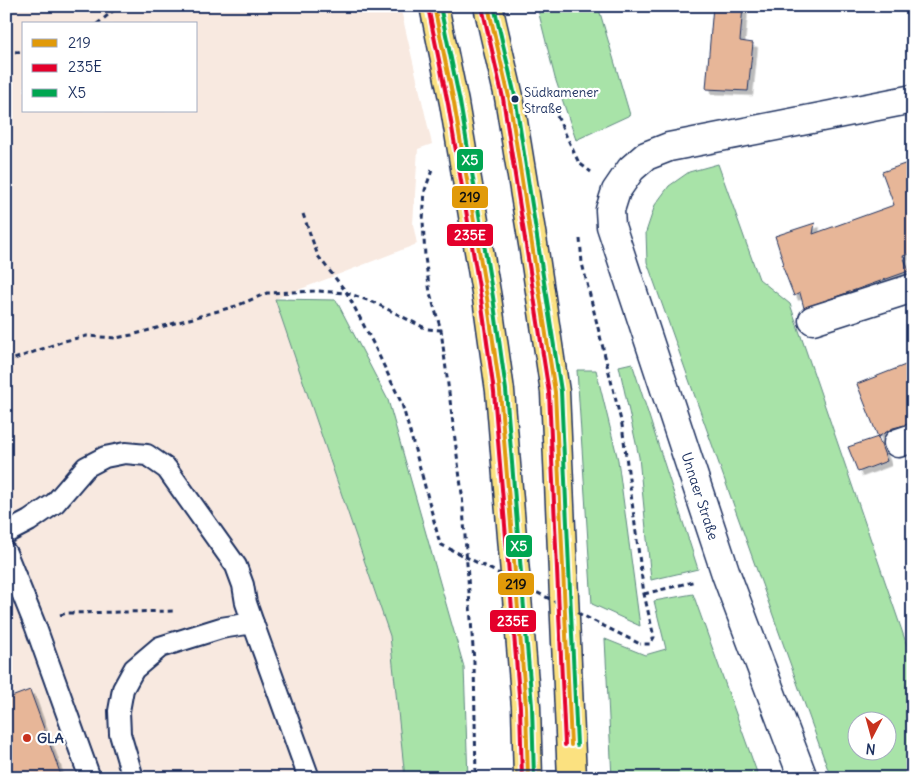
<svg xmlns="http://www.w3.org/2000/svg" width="919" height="784" font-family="Delius,sans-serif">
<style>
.built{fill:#f8e9e0;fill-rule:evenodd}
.green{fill:#a8e3a8;stroke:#628983;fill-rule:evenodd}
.building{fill:#e7b698;stroke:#1b2f5e;filter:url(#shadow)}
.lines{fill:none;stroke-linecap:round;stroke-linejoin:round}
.service-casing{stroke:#1b2f5e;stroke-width:24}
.minor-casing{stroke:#1b2f5e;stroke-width:31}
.primary-casing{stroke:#1b2f5e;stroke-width:31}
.path{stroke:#1b2f5e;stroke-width:3;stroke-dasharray:5 4;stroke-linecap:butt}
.service{stroke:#fff;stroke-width:20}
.minor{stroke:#fff;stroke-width:28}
.primary{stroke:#fbe180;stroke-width:28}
.path-bridge{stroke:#1b2f5e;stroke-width:3;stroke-dasharray:5 4;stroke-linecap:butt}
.bus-1-casing{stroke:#fff;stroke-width:8}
.bus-2-casing{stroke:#fff;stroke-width:8}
.bus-3-casing{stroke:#fff;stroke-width:8}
.bus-1{stroke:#e19a09;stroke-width:4}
.bus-2{stroke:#e4002b;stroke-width:4}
.bus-3{stroke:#00a651;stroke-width:4}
.bus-dot{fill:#1b2f5e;stroke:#fff;stroke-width:2}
.poi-dot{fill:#c8321e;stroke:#fff;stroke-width:2}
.labels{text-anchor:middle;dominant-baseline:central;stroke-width:4.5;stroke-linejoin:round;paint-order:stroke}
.bus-label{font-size:13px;fill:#1b2f5e;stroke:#fff;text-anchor:start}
.street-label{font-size:14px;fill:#1b2f5e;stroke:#fff}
.poi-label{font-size:14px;font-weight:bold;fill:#1b2f5e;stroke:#fff;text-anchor:start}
.line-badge{stroke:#fff;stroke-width:2}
.badge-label{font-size:14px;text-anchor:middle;font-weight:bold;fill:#fff}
.pale-badge-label{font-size:14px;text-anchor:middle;font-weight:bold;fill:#111}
</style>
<defs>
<filter id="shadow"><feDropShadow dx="4.5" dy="4.5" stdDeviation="0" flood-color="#0004"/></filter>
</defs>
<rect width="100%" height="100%" fill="#fff"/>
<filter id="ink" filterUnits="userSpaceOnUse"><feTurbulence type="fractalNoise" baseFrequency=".02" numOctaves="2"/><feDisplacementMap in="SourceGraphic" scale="10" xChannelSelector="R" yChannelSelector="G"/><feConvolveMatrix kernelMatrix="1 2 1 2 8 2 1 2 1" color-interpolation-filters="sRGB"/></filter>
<g filter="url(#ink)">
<path class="built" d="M6,6H400L432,144L418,149L413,224L417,244L275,299L390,636L405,778H6ZM24,24H196V111H24Z"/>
<g class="green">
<polygon points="537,6 598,6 630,115 576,140 555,78"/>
<path d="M718,164L759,279L790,304L913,663V778H831L647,262L646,232L655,205L669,186L689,172ZM856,722H886V752H856Z"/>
<polygon points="275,299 336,300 388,400 464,667 468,778 405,778 390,636"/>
<polygon points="632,363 698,569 651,580 639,457 619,366"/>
<polygon points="577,370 596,370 618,460 640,626 592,604"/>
<polygon points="693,594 759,778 612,778 605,639 645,655 666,649 654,601"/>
</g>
<g class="building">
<polygon points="713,6 743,6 740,41 753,43 748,91 706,89"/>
<polygon points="913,161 913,253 903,256 909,271 804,308 800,293 794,296 782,265 784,264 775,236 815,223 813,234 894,205 882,172"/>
<polygon points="913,362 913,423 893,428 878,437 857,384"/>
<polygon points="878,437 887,461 858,472 848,447"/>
<polygon points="30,690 62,778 6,778 6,699"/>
</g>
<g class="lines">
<g class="service-casing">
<g id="service">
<polyline points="6,533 29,521 55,503 86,467 105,457 125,453 147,455 167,469 236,566 243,585 246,603 253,623"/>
<polyline points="6,553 35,625 90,778"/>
<polyline points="133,778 120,734 119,711 123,689 134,669 160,647 221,628 253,623 309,778"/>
</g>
</g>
<g class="minor-casing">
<g id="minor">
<polyline points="813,320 913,288"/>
<polyline points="898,443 913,438"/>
<polyline points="803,778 726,574 611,226 610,210 616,191 631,169 646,156 669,147 913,99"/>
</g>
</g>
<g class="primary-casing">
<g id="primary">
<polyline points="434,6 454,103 487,298 500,391 526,707 528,778"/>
<polyline points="488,6 509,97 533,244 555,392 572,778"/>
</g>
</g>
<g class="path">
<polyline points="97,24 119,6"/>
<polyline points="6,51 18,52 24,50"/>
<polyline points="557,116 579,163 591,172"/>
<polyline points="432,170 425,190 423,220 425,257 430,293 441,330 462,494 474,662 476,778"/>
<polyline points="303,214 318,256 347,293 375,347 402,404 422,475"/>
<polyline points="580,239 582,263 622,425 644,594 654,637 650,644 640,644"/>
<polyline points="6,362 64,341 87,336 116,338 132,335 236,306 267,293 318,291 347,293 373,302 427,329 441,330"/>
<polyline points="644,594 696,581"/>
<polyline points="60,615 67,613 176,611"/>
</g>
<use href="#service" class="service"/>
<use href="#minor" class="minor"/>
<use href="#primary" class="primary"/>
<polyline class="path-bridge" points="422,475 440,544 640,644"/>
<g class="bus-1-casing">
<g id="bus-1">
<polyline points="434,6 454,103 487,298 500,391 526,707 528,778"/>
<polyline points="488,6 509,97 555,392 571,745"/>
</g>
</g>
<g class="bus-2-casing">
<g id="bus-2">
<polyline points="428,7 448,104 481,299 494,392 520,707 522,778"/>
<polyline points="482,7 503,98 549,393 565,745"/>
</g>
</g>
<g class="bus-3-casing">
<g id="bus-3">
<polyline points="440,6 460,102 493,297 506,390 532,706 534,778"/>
<polyline points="494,6 515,96 561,391 577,745"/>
</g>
</g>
<use href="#bus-1" class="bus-1"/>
<use href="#bus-2" class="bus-2"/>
<use href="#bus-3" class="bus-3"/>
</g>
</g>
<circle class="bus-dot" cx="515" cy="99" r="4.5"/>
<circle class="poi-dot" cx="27" cy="738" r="5"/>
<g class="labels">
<g class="bus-label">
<text x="524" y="92">Südkamener<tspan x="524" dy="16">Straße</tspan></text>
</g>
<g class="street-label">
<text transform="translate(700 496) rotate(72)">Unnaer Straße</text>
</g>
<g class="poi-label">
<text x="37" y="738">GLA</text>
</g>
</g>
<g class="line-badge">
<rect x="456" y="148" width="28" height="24" rx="5" fill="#00a651"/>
<rect x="451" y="185" width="38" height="24" rx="5" fill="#e19a09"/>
<rect x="446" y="223" width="48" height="24" rx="5" fill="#e4002b"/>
<rect x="505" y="534" width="28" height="24" rx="5" fill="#00a651"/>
<rect x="497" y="572" width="38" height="24" rx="5" fill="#e19a09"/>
<rect x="489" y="609" width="48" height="24" rx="5" fill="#e4002b"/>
</g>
<g class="badge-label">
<text x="470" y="165">X5</text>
<text x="470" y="240">235E</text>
<text x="519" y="551">X5</text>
<text x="513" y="626">235E</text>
</g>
<g class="pale-badge-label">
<text x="470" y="202">219</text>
<text x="516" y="589">219</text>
</g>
<rect width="919" height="784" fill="none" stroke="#fff" stroke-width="25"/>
<rect x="12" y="12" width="894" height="759" fill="none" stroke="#1b2f5e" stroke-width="2" filter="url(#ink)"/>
<rect x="22" y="22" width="175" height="90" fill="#ffffff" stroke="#a4acbf"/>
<rect x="32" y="39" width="25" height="8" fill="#e19a09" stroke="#a4acbf"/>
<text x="68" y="48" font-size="15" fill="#1b2f5e">219</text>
<rect x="32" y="64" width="25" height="8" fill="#e4002b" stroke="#a4acbf"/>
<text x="68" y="72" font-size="15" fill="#1b2f5e">235E</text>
<rect x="32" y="89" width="25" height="8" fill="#00a651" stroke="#a4acbf"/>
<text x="68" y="98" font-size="15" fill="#1b2f5e">X5</text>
<g transform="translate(872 736) rotate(186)"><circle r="24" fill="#ffffff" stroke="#a4acbf"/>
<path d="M0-4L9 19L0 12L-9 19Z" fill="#c8321e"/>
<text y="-8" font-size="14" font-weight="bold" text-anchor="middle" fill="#1b2f5e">N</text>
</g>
</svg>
